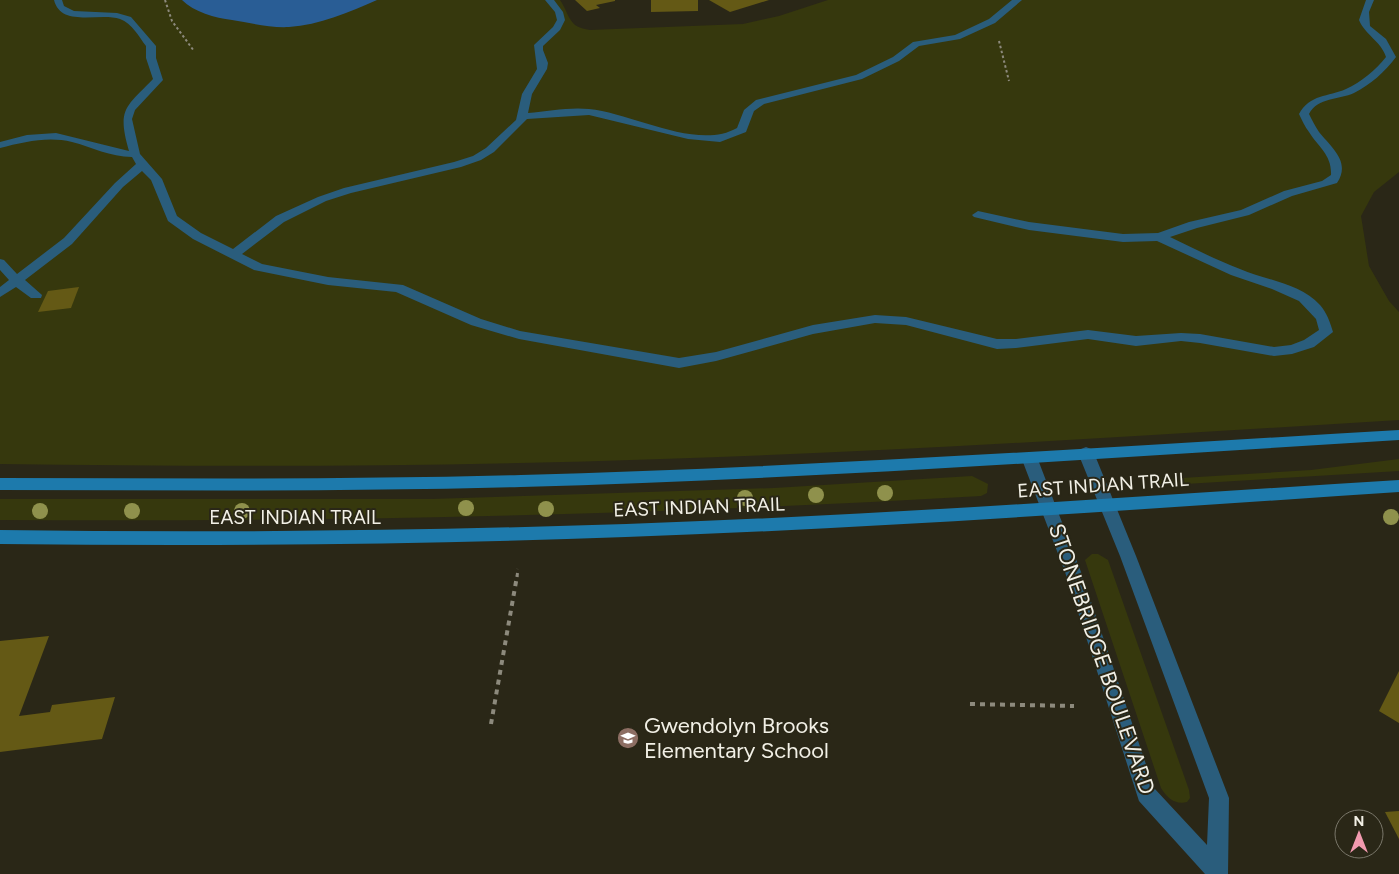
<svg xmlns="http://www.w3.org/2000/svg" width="1399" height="874" font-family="Figtree,sans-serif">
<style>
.green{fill:#36380d}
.water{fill:#295d95}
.building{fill:#645915}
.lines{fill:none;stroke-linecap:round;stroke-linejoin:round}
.path-far2{stroke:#8d8a7d;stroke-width:2;stroke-dasharray:2.5 2.5;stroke-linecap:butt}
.path-far1{stroke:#8d8a7d;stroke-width:3;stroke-dasharray:4 4;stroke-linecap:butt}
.path{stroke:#8d8a7d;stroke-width:4;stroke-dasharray:5 5;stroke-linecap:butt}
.lane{fill:#2a5d7c;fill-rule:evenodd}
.street{fill:#2a5d7c;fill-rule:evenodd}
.secondary{fill:#1d7aac;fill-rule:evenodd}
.tree{fill:#8f914c}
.labels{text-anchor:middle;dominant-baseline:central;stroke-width:4;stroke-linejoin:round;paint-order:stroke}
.street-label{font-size:19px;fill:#f2f0e6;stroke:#2a2717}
.near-street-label{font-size:22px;fill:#f2f0e6;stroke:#2a2717}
.near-poi-label{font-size:22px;fill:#f2f0e6;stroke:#2a2717;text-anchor:start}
</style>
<rect width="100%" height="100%" fill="#2a2717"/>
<g class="green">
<path d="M0,0H560C571,17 568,27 590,30L743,24L779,16L828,0H1399V172L1374,192L1361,216L1369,266L1389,301L1399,312V420C1153,435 907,451 661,459C441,467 220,467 0,464Z"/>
<polygon points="1399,459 1399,471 1152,486 1149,480 1311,470"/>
<path d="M972,476L988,484L987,493L981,496C654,515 327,522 0,520V499H432L774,488Z"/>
<path d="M1092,554H1098L1108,560L1189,790L1190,798L1187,802C1175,805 1167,798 1161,788L1085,560Z"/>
</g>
<path class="water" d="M182,0H377C350,12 319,25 289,27C270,28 250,23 232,20C215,18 194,12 182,0Z"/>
<g class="building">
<polygon points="575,0 615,0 615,1 596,5 600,8 587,11"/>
<polygon points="651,0 698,0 698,11 651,12"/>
<polygon points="709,0 769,0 730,12"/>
<polygon points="79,287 71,308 38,312 48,291"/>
<polygon points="49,636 19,716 50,712 52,705 115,697 102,739 0,752 0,641"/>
<polygon points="1399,671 1399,723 1379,711"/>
<polygon points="1399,811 1399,839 1385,812"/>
</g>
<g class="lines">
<g class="path-far2">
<polyline points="165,0 172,21 194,51"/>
<polyline points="999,41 1009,81"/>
</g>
<polyline class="path-far1" points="517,577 518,569"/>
<g class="path">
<polyline points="970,704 1074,706"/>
<polyline points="491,724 517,576"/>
</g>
<path class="lane" d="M54,0H62L64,6L74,11L117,13L131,17L156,46V58L163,80L135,110L132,119L140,154L162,179L177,216L201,233L233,249L276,216L318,197L344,188L454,162L473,156L486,148L516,120L522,94L537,69L534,45L553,27L557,20L555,12L545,0H554L563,12L565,20L560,30L543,46V50L548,63L547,69L532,94L528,113C548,111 570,107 589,109C632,113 697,151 737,128L744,110L756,100L856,75L893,57L913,42L955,35L989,19L1012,0H1022L995,23L960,39L919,46L899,61L862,79L764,104L754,111L746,132L720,142L688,139L589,115L527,119L494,152L481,160L461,167L351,193L326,201L284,222L242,254L262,264L328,277L403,285L481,319L520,331L679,358L716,352L813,325L875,315L906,317L997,339H1016L1088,330L1136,336L1181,333L1200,334L1274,347L1291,345L1304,340L1319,330L1316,319L1299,301L1272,289L1231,275L1157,241L1123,242L1029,230L974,217L972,215L978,211L1029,222L1123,234L1158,233L1189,222L1241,210L1284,191L1322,181L1331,175C1332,155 1319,148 1309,132C1305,127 1302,120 1299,114C1310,94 1328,97 1346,89C1361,82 1376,70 1386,57C1381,41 1365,35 1359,20L1366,0H1374L1369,12L1370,26L1386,39L1396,57C1385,72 1370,85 1354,93C1339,100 1318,97 1309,114C1312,120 1315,126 1319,132C1332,148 1351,162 1337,183L1292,196L1249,215L1197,228L1170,237C1193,248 1216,260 1240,269C1265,280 1300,283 1320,305C1327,313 1330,322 1333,332L1314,347L1292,354L1274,356L1200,343L1181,341L1136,346L1088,339L1016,348L997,349L906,325L875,323L813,334L716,361L679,368L519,339L471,325L396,292L328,285L254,270L193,239L168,221L151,180L142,171L123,187L72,244L25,280L42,295L41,298H31L16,287L0,297V287L9,280L0,270V259L4,260L17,274L64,238L115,183L136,164L132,157C110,157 92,147 72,142C48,136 24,142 0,148V142L27,135L56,133L129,151C117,109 125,108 153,79L146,58V46C139,37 132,23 120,19C100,12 61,28 54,0Z"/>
<polygon class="street" points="1086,447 1091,449 1094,453 1136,556 1229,798 1228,874 1205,874 1139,801 1065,572 1021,457 1024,453 1034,453 1037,457 1081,572 1154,788 1207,845 1209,798 1120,556 1078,453 1081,449"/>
<g class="secondary">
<path d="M1399,430V440C1106,458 814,479 521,487C347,492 174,490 0,490V478C174,478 347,480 521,475C814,467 1106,447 1399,430Z"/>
<path d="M1399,480V492C1142,509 884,528 626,537C418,545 209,546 0,544V530C209,533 417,531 626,524C884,515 1142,496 1399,480Z"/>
</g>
</g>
<g class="tree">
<circle cx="885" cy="493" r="8"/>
<circle cx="816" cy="495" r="8"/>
<circle cx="745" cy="498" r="8"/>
<circle cx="466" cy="508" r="8"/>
<circle cx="546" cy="509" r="8"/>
<circle cx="40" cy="511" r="8"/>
<circle cx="132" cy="511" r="8"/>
<circle cx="242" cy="511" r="8"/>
<circle cx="1391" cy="517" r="8"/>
</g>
<defs>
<g id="school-disc" transform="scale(1.125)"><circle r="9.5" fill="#8d6e63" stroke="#2a2717"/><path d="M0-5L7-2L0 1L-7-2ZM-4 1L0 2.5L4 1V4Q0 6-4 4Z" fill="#fff"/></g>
</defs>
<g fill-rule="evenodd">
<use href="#school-disc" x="628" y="738"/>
</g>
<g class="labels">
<g class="street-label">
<text transform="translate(1103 485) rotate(-4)">EAST INDIAN TRAIL</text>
<text transform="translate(699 507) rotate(-2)">EAST INDIAN TRAIL</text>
<text x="295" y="517">EAST INDIAN TRAIL</text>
</g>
<g class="near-street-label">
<text transform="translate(1102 659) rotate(71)">STONEBRIDGE BOULEVARD</text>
</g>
<g class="near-poi-label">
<text x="644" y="725">Gwendolyn Brooks<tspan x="644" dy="25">Elementary School</tspan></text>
</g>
</g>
<g transform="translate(1359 834)"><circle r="24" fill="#2a2717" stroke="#7a776a"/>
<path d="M0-4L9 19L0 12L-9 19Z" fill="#f29aaf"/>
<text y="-8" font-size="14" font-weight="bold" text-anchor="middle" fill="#f2f0e6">N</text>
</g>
</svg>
